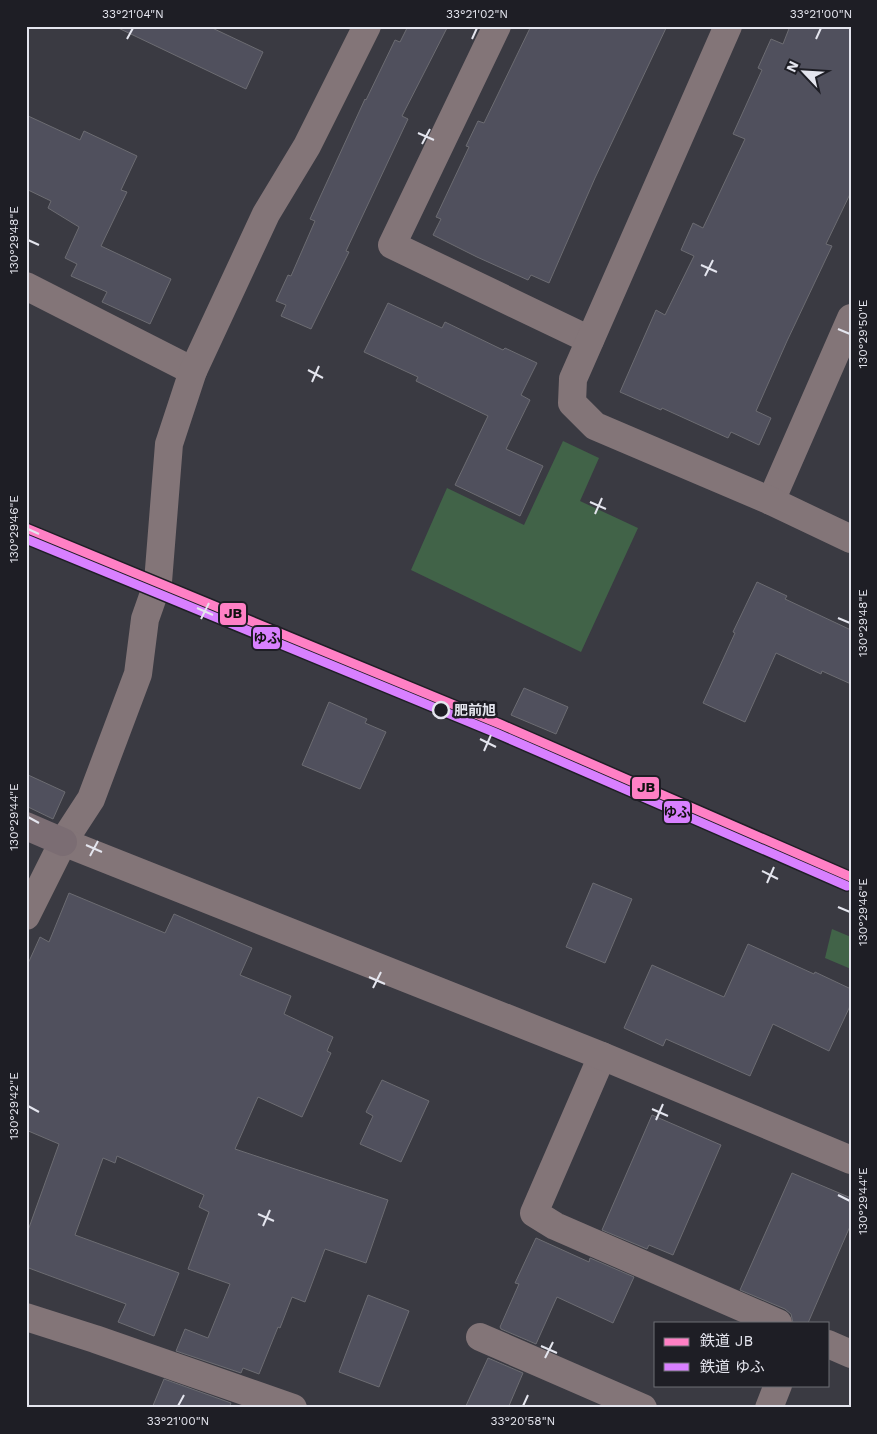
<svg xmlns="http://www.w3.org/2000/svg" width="877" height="1434" font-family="'Work Sans','Noto Sans JP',sans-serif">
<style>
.green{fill:#416348}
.building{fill:#50505d;stroke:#6c6c72}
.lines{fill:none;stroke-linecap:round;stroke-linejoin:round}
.minor{stroke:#837578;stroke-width:28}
.tertiary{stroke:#837578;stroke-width:28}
.secondary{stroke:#7b6d73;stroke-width:28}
.rail-1-casing{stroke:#1e1e25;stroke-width:12}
.rail-2-casing{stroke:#1e1e25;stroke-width:12}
.rail-1{stroke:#ff80c5;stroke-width:9}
.rail-2{stroke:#d880ff;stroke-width:9}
.ticks{fill:none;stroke:#e4e5ee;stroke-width:2}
.stop-dot{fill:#1e1e25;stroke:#e4e5ee;stroke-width:2.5}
.labels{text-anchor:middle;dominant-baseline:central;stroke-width:5;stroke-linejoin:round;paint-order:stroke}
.stop-label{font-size:14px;font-weight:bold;fill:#e4e5ee;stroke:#1e1e25;text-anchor:start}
.line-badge{stroke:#1e1e25;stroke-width:2}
.pale-badge-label{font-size:14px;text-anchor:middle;font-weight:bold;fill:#111}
.neatline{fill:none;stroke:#e4e5ee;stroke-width:2}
.ticks-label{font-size:12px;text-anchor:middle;fill:#e4e5ee}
</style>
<rect width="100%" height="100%" fill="#3a3a42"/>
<g class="green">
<polygon points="563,441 599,458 580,501 638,528 581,652 411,570 447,488 524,525"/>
<polygon points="832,929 851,937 851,969 825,958"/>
</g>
<g class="building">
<polygon points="114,26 208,26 263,52 246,89"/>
<polygon points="408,26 448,26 402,116 408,119 346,251 349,252 311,329 281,316 286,305 276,301 288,275 291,276 315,221 310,219 365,99 366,100 395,40 400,42"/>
<polygon points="531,26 667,26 595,178 549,283 531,275 528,280 477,257 433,235 441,219 436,217 469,147 466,146 478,121 484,123"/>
<polygon points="790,26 851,26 851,192 826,244 832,246 787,341 756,411 771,418 759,445 731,432 728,438 662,408 661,410 620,392 656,310 665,315 694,256 681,250 693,223 703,228 745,139 733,134 762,70 758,68 771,39 783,44"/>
<polygon points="26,115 80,140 84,131 137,156 121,190 127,192 101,246 171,279 150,324 102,302 107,292 71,276 77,264 65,258 79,227 48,208 51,201 26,189"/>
<polygon points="388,303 442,328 445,322 503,350 505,348 537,363 521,395 530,400 506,449 543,466 520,516 455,485 488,416 416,381 418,377 364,352"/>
<polygon points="757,582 787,596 785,599 851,630 851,684 822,671 821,674 776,653 745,722 703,703 735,633 733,632"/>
<polygon points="524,688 568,707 556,734 511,715"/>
<polygon points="329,702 367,719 365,723 386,732 360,789 302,765"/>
<polygon points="26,774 65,792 53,819 26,806"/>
<polygon points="593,883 632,899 605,963 566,947"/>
<polygon points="69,893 165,933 174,914 252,948 240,975 291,996 284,1014 333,1037 327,1051 331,1053 302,1117 258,1097 235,1149 388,1200 366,1263 325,1249 305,1302 292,1297 280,1328 278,1327 259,1374 243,1368 241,1373 176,1351 185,1329 208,1338 230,1284 188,1269 209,1212 199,1207 204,1195 117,1156 115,1163 103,1158 75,1235 179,1273 154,1336 118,1322 126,1304 26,1267 26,1236 59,1144 26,1130 26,968 40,937 49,942"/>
<polygon points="748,944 814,974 815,972 851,989 851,1004 829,1051 773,1024 750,1076 666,1039 663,1046 624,1028 652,965 724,997"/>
<polygon points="382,1080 429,1101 401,1162 360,1144 373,1116 366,1112"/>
<polygon points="652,1115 721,1145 673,1255 649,1245 647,1249 602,1230"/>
<polygon points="792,1173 851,1198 851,1224 808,1323 793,1323 791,1314 785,1309 740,1290"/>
<polygon points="536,1238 589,1262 590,1258 634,1277 613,1323 557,1297 536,1344 501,1329 500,1327 519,1284 515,1283"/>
<polygon points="368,1295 409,1311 379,1387 339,1372"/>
<polygon points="488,1358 523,1373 508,1408 465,1408"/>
<polygon points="164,1379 231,1403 229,1408 152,1408"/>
</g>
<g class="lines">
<g class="minor">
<polyline points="497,26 392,245 590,340"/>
<polyline points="26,286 193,371"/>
<polyline points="771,501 851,318"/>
<polyline points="26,916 63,842 91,799 138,674 145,619 158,582 169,444 193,371 266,214 307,146 367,26"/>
<polyline points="602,1056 534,1213 555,1226 778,1323"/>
<polyline points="26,1317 95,1339 293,1408"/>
<polyline points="480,1337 643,1408"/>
<polyline points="828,1344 851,1354"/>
<polyline points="769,1408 778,1385"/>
</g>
<g class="tertiary">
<polyline points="728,26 573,379 572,403 595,426 771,501 851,539"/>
<polyline points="63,842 602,1056 851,1160"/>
</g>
<polyline class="secondary" points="26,826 63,842"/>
<g class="rail-1-casing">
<polyline id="rail-1" points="26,528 500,724 851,877"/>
</g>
<g class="rail-2-casing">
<polyline id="rail-2" points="26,539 496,733 847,886"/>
</g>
<use href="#rail-1" class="rail-1"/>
<use href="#rail-2" class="rail-2"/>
</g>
<path class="ticks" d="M127,39L133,28M472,39L477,28M816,39L821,28M418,133L434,140M422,144L430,129M28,240L39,245M701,265L717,272M705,276L713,260M838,329L850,334M308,370L323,378M312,382L319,366M590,502L606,509M595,514L602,498M28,529L39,534M197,608L213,615M838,618L850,623M201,619L209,603M480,739L496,747M484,751L491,735M28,817L39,823M86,845L102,852M90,856L98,841M762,871L778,879M767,883L774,867M838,907L850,912M369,977L385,984M373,988L381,972M28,1106L39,1112M652,1109L668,1116M656,1120L663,1104M838,1195L850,1201M258,1214L274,1221M263,1226L270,1210M541,1346L557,1353M545,1358L553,1342M178,1406L184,1395M523,1406L528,1395"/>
<circle class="stop-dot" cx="441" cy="710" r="8"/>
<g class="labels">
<g class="stop-label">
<text x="454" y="710">肥前旭</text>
</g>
</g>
<g class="line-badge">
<rect x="219" y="602" width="28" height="24" rx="5" fill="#ff80c5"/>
<rect x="252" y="626" width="29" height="24" rx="5" fill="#d880ff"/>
<rect x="631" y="776" width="29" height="24" rx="5" fill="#ff80c5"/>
<rect x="663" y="800" width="28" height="24" rx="5" fill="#d880ff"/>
</g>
<g class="pale-badge-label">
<text x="233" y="618">JB</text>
<text x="267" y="643">ゆふ</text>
<text x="646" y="792">JB</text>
<text x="677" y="817">ゆふ</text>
</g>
<rect width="877" height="1434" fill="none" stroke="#1e1e25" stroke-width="55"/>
<rect x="654" y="1322" width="175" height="65" fill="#1e1e25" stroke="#6d6e75"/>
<rect x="664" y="1338" width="25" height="8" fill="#ff80c5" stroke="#6d6e75"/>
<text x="700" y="1346" font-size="15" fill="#e4e5ee">鉄道 JB</text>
<rect x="664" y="1363" width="25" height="8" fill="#d880ff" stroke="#6d6e75"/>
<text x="700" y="1372" font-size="15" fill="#e4e5ee">鉄道 ゆふ</text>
<g transform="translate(804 72) rotate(295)" stroke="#1e1e25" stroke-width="4" paint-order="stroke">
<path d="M0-4L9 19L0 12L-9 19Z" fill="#e4e5ee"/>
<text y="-8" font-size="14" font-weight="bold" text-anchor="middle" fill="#e4e5ee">N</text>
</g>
<rect x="28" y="28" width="822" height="1378" class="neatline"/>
<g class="ticks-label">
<text x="133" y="18">33°21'04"N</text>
<text x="477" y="18">33°21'02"N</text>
<text x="821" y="18">33°21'00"N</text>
<text transform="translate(14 240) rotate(-90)" y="4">130°29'48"E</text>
<text transform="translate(863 334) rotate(-90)" y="4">130°29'50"E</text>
<text transform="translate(14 529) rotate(-90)" y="4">130°29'46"E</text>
<text transform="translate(863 623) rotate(-90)" y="4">130°29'48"E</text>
<text transform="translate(14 817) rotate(-90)" y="4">130°29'44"E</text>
<text transform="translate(863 912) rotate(-90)" y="4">130°29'46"E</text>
<text transform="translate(14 1106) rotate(-90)" y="4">130°29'42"E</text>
<text transform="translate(863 1201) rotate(-90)" y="4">130°29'44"E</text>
<text x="178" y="1425">33°21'00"N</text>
<text x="523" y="1425">33°20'58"N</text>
</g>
</svg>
